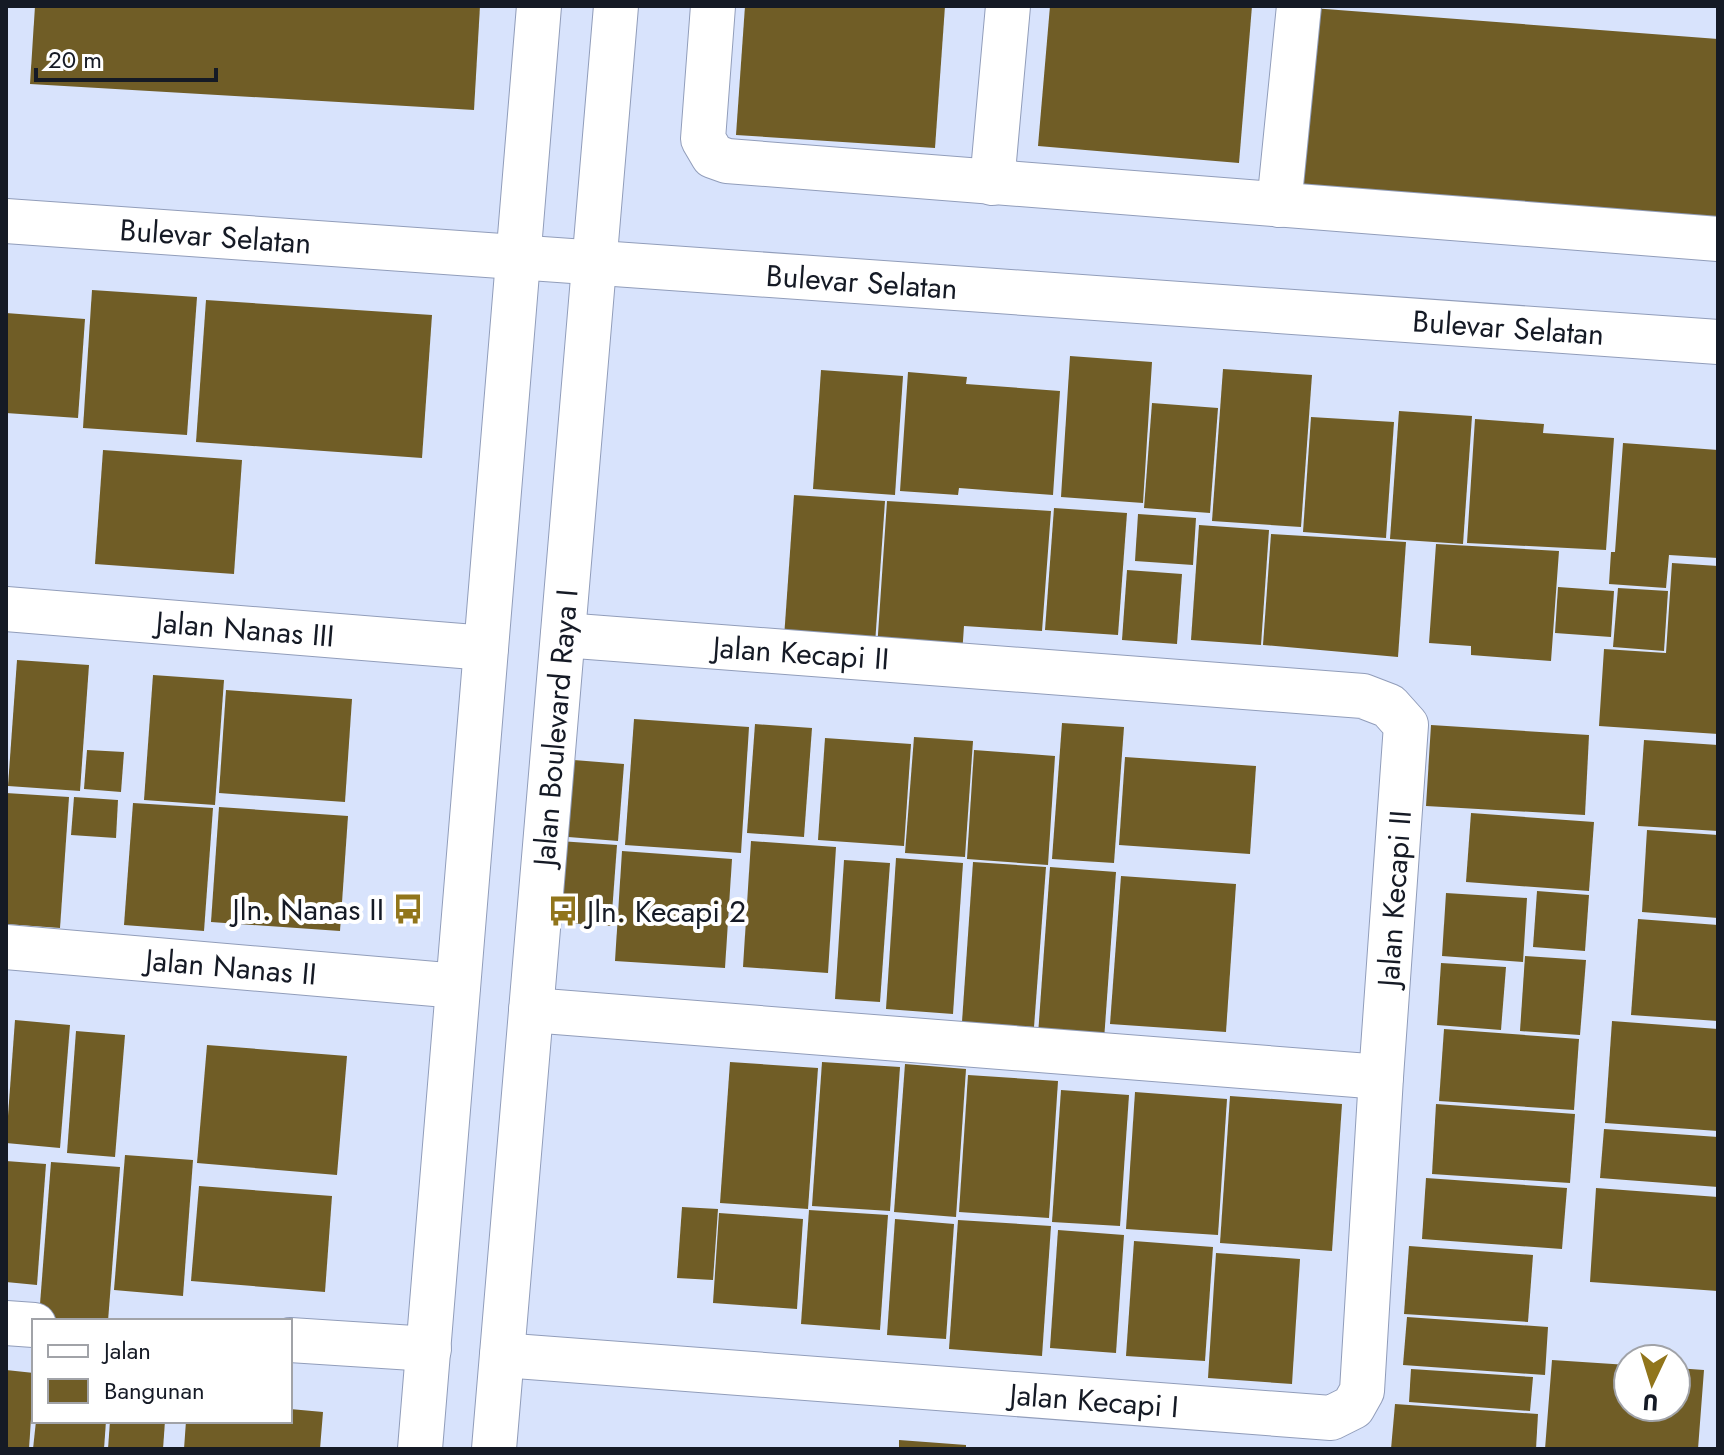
<svg xmlns="http://www.w3.org/2000/svg" width="1724" height="1455" font-family="Jost,sans-serif">
<style>
.building{fill:#705d26}
.lines{fill:none;stroke-linecap:round;stroke-linejoin:round}
.minor-casing{stroke:#919dba;stroke-width:46}
.minor{stroke:#fff;stroke-width:44}
.labels{text-anchor:middle;dominant-baseline:central;stroke-width:8;stroke-linejoin:round;paint-order:stroke}
.street-label{font-size:30px;fill:#151a25;stroke:#fff}
.poi-label{font-size:30px;fill:#151a25;stroke:#fff;text-anchor:end}
</style>
<rect width="100%" height="100%" fill="#d8e3fc"/>
<g class="building">
<polygon points="35,6 480,6 474,110 30,84"/>
<polygon points="745,6 945,6 935,148 736,135"/>
<polygon points="1050,6 1252,6 1239,163 1038,146"/>
<polygon points="1312,8 1718,39 1718,231 1298,199"/>
<polygon points="92,290 197,297 187,435 83,428"/>
<polygon points="206,300 432,315 422,458 196,442"/>
<polygon points="6,313 85,319 78,418 6,413"/>
<polygon points="1070,356 1152,362 1143,503 1061,497"/>
<polygon points="1223,369 1312,375 1301,527 1212,521"/>
<polygon points="821,370 903,376 895,495 813,489"/>
<polygon points="908,372 967,377 966,384 1060,391 1053,495 959,488 958,495 900,491"/>
<polygon points="1152,403 1218,408 1210,513 1144,508"/>
<polygon points="1399,411 1472,416 1463,544 1390,539"/>
<polygon points="1311,417 1394,422 1386,538 1303,532"/>
<polygon points="1475,419 1544,424 1543,433 1614,438 1606,550 1467,543"/>
<polygon points="1623,443 1718,450 1718,558 1669,555 1666,588 1609,584 1611,552 1615,552"/>
<polygon points="103,450 242,460 234,574 95,564"/>
<polygon points="794,495 885,501 875,644 784,638"/>
<polygon points="887,501 1051,511 1042,631 964,626 962,655 877,649"/>
<polygon points="1054,508 1127,513 1118,635 1045,630"/>
<polygon points="1138,514 1196,518 1193,565 1135,561"/>
<polygon points="1199,525 1269,530 1261,645 1191,640"/>
<polygon points="1271,534 1406,542 1398,657 1263,645"/>
<polygon points="1436,544 1559,551 1551,661 1471,655 1471,646 1429,643"/>
<polygon points="1672,563 1718,566 1718,734 1599,726 1604,649 1666,653"/>
<polygon points="1127,570 1182,574 1177,644 1122,640"/>
<polygon points="1558,587 1614,591 1611,637 1555,633"/>
<polygon points="1618,588 1668,591 1664,651 1613,647"/>
<polygon points="17,660 89,665 80,791 8,786"/>
<polygon points="153,675 224,680 215,805 144,800"/>
<polygon points="226,690 352,699 345,802 219,793"/>
<polygon points="634,719 749,727 741,853 625,845"/>
<polygon points="1062,723 1124,727 1114,863 1052,859"/>
<polygon points="755,724 812,728 804,837 747,833"/>
<polygon points="1431,725 1589,735 1585,815 1426,806"/>
<polygon points="914,737 973,741 965,857 905,853"/>
<polygon points="825,738 911,744 904,846 818,840"/>
<polygon points="1644,740 1718,745 1718,831 1638,826"/>
<polygon points="87,750 124,752 121,792 84,789"/>
<polygon points="974,750 1055,756 1048,865 967,859"/>
<polygon points="1125,757 1256,766 1250,854 1119,845"/>
<polygon points="561,759 624,764 618,841 556,836"/>
<polygon points="6,793 69,797 60,928 6,924"/>
<polygon points="74,797 118,800 116,838 71,835"/>
<polygon points="133,803 213,808 204,931 124,925"/>
<polygon points="219,807 348,816 340,931 211,922"/>
<polygon points="1471,813 1594,822 1589,891 1466,882"/>
<polygon points="1647,830 1718,835 1718,918 1642,912"/>
<polygon points="559,841 617,845 611,926 553,922"/>
<polygon points="751,841 836,847 828,973 743,967"/>
<polygon points="622,851 732,859 725,968 615,961"/>
<polygon points="896,858 963,863 953,1014 886,1009"/>
<polygon points="844,860 890,863 880,1002 835,999"/>
<polygon points="973,862 1046,867 1034,1027 962,1022"/>
<polygon points="1050,867 1116,872 1104,1040 1038,1035"/>
<polygon points="1121,876 1236,884 1226,1032 1110,1024"/>
<polygon points="1537,891 1589,895 1585,951 1533,947"/>
<polygon points="1446,893 1527,898 1523,962 1442,956"/>
<polygon points="1638,919 1718,925 1718,1021 1631,1015"/>
<polygon points="1525,956 1586,960 1580,1035 1520,1031"/>
<polygon points="1441,963 1506,967 1501,1030 1437,1025"/>
<polygon points="15,1020 70,1025 60,1148 6,1143"/>
<polygon points="1612,1021 1718,1029 1718,1131 1605,1123"/>
<polygon points="1444,1029 1579,1039 1574,1110 1439,1101"/>
<polygon points="76,1031 125,1035 115,1157 67,1153"/>
<polygon points="207,1045 347,1056 337,1175 197,1163"/>
<polygon points="730,1062 818,1068 808,1209 720,1203"/>
<polygon points="822,1062 900,1067 890,1211 812,1206"/>
<polygon points="905,1064 966,1069 956,1217 894,1212"/>
<polygon points="968,1075 1058,1081 1049,1218 959,1212"/>
<polygon points="1061,1090 1129,1095 1120,1226 1052,1222"/>
<polygon points="1135,1092 1227,1099 1218,1235 1126,1229"/>
<polygon points="1230,1096 1342,1104 1332,1251 1220,1243"/>
<polygon points="1436,1104 1575,1114 1570,1183 1432,1174"/>
<polygon points="1604,1129 1718,1137 1718,1187 1600,1178"/>
<polygon points="125,1155 193,1160 183,1296 114,1290"/>
<polygon points="6,1161 46,1164 37,1285 6,1282"/>
<polygon points="51,1162 120,1167 108,1321 39,1317"/>
<polygon points="1426,1178 1567,1188 1562,1249 1422,1239"/>
<polygon points="199,1186 332,1196 325,1292 191,1281"/>
<polygon points="1596,1188 1718,1197 1718,1291 1590,1282"/>
<polygon points="682,1207 718,1209 713,1280 677,1278"/>
<polygon points="809,1210 888,1215 880,1330 801,1324"/>
<polygon points="719,1213 803,1219 797,1309 713,1303"/>
<polygon points="895,1219 954,1224 946,1339 887,1335"/>
<polygon points="958,1220 1051,1226 1042,1356 949,1349"/>
<polygon points="1058,1230 1124,1235 1116,1353 1050,1348"/>
<polygon points="1134,1241 1213,1247 1205,1361 1126,1356"/>
<polygon points="1409,1246 1533,1255 1528,1322 1404,1314"/>
<polygon points="1216,1253 1300,1259 1292,1384 1208,1378"/>
<polygon points="1407,1317 1548,1327 1545,1375 1403,1365"/>
<polygon points="1552,1360 1628,1365 1628,1407 1676,1407 1676,1368 1704,1370 1698,1449 1545,1449"/>
<polygon points="1411,1369 1533,1377 1530,1411 1409,1402"/>
<polygon points="6,1370 34,1373 29,1449 6,1449"/>
<polygon points="1395,1404 1538,1414 1536,1449 1391,1449"/>
<polygon points="290,1409 323,1412 320,1449 184,1449 186,1421 290,1421"/>
<polygon points="36,1421 106,1421 104,1449 33,1449"/>
<polygon points="110,1421 165,1421 163,1449 108,1449"/>
<polygon points="899,1440 966,1445 966,1449 899,1449"/>
</g>
<g class="lines">
<g class="minor-casing">
<g id="minor">
<polyline points="713,6 703,139 713,156 727,161 1718,239"/>
<polyline points="992,183 1008,6"/>
<polyline points="1279,205 1299,6"/>
<path id="s1" d="M6,221L1718,342"/>
<path id="s2" d="M6,609L486,648"/>
<path id="s3" d="M6,947L458,986"/>
<polyline points="531,1010 1381,1077"/>
<polyline points="6,1323 34,1325"/>
<polyline points="290,1340 429,1349"/>
<path id="s4" d="M502,1355L1331,1418L1353,1407L1362,1391L1381,1077L1406,725L1389,706L1363,696L563,635"/>
<polyline points="420,1449 539,6"/>
<path id="s5" d="M494,1449L616,6"/>
</g>
</g>
<use href="#minor" class="minor"/>
</g>
<defs>
<g id="bus-bare" transform="scale(2.4)"><path d="M-5-6H5V4H4V6H2V4H-2V6H-4V4H-5ZM-3.5-4V0h7V-4ZM-3.5 1.2v1.5H-2V1.2ZM2 1.2v1.5H3.5V1.2Z" fill="#91751b" stroke="#fff" stroke-width="2.5" paint-order="stroke"/></g>
</defs>
<g fill-rule="evenodd">
<use href="#bus-bare" x="408" y="909"/>
<use href="#bus-bare" x="563" y="911"/>
</g>
<g class="labels">
<g class="street-label">
<text stroke="none"><textPath href="#s1" startOffset="210">Bulevar Selatan</textPath></text>
<text stroke="none"><textPath href="#s1" startOffset="858">Bulevar Selatan</textPath></text>
<text stroke="none"><textPath href="#s1" startOffset="1506">Bulevar Selatan</textPath></text>
<text stroke="none"><textPath href="#s2" startOffset="240">Jalan Nanas III</textPath></text>
<text transform="translate(801 653) rotate(4)">Jalan Kecapi II</text>
<text stroke="none"><textPath href="#s5" startOffset="724">Jalan Boulevard Raya I</textPath></text>
<text stroke="none"><textPath href="#s4" startOffset="1368">Jalan Kecapi II</textPath></text>
<text stroke="none"><textPath href="#s3" startOffset="226">Jalan Nanas II</textPath></text>
<text stroke="none"><textPath href="#s4" startOffset="594">Jalan Kecapi I</textPath></text>
</g>
<g class="poi-label">
<text x="384" y="909">Jln. Nanas II</text>
<text x="587" y="911" text-anchor="start">Jln. Kecapi 2</text>
</g>
</g>
<rect width="1724" height="1455" fill="none" stroke="#151a25" stroke-width="16"/>
<rect x="32" y="1319" width="260" height="104" fill="#ffffff" stroke="#a1a3a8" stroke-width="2"/>
<rect x="48" y="1345" width="40" height="12" fill="#ffffff" stroke="#a1a3a8" stroke-width="2"/>
<text x="104" y="1359" font-size="24" fill="#151a25">Jalan</text>
<rect x="48" y="1379" width="40" height="24" fill="#705d26" stroke="#a1a3a8" stroke-width="2"/>
<text x="104" y="1399" font-size="24" fill="#151a25">Bangunan</text>
<g transform="translate(1652 1383) rotate(184)"><circle r="38" fill="#ffffff" stroke="#a1a3a8" stroke-width="2"/>
<path d="M0-6L14 30L0 20L-14 30Z" fill="#91751b"/>
<text y="-12" font-size="22" font-weight="bold" text-anchor="middle" fill="#151a25">U</text>
</g>
<path d="M36 68v12h180v-12" fill="none" stroke="#151a25" stroke-width="4"/>
<text x="48" y="68" font-size="24" fill="#151a25" stroke="#ffffff" stroke-width="6" paint-order="stroke">20 m</text>
</svg>
